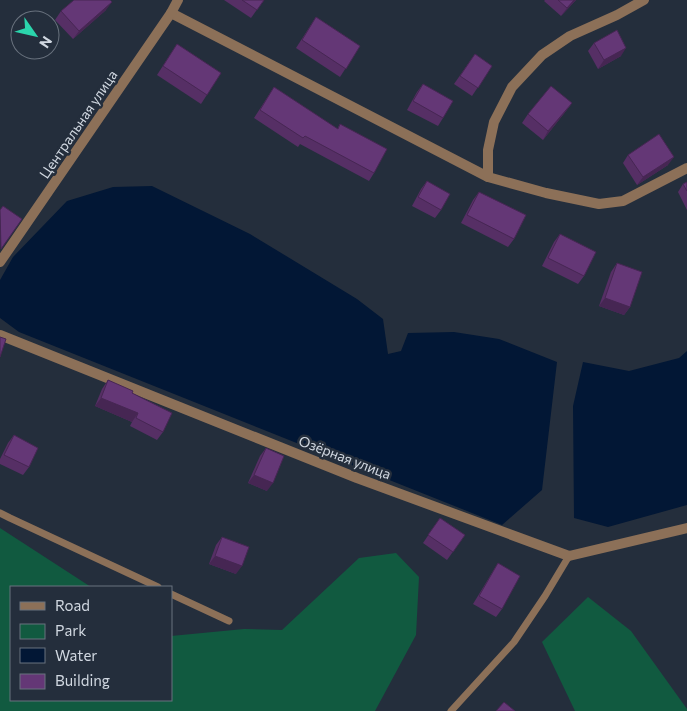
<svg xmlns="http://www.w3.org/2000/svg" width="687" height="711" font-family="Commissioner,sans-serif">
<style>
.green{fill:#115a40}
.water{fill:#021735}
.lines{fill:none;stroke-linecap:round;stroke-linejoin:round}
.lane{stroke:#8c7058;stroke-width:7}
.street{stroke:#8c7058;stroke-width:10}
.wall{fill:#562f65}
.shaded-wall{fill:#462653}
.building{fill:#643776;stroke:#462653}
.labels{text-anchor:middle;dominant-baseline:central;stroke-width:5;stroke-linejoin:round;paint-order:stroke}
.street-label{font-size:14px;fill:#d1d8e1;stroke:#242e3c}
</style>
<rect width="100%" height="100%" fill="#242e3c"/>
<g class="green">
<polygon points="0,528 91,587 11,587 11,700 171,700 171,636 244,629 282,630 359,558 396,553 419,577 416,635 375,711 0,711"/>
<polygon points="588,597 631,631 687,709 687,711 575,711 542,642"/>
</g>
<g class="water">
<polygon points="152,186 250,234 357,299 383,319 388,354 401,351 408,333 454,332 499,339 557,362 542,490 502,525 19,332 0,318 0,280 13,257 67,201 113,187"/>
<polygon points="687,351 687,505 608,527 574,518 573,406 583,362 629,371 679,358"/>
</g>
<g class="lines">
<g class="lane">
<polyline points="0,513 10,518 158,587"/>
<polyline points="171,594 229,621"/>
<polyline points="451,711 514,642 545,596 569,556"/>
</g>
<g class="street">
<polyline points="171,13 488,177 546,193 599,204 623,201 687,168"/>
<polyline points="488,177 488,150 494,122 512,87 542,55 570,36 617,15 644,0"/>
<polyline points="0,262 171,13 178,0"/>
<polyline points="0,335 357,478 569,556 687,528"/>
</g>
</g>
<g class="wall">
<polygon points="224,0 264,0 251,18"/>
<polygon points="545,0 576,0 561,16 544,1"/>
<polygon points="106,10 73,39 55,20 61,11"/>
<polygon points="316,17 360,46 340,77 296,48"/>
<polygon points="594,43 621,56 598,69 588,51"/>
<polygon points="177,44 221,73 201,104 157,75"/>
<polygon points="475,54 492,66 472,96 454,84"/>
<polygon points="423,84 443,118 438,126 407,110 417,92"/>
<polygon points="274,87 337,129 340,124 374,173 369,181 300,144 298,147 254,118"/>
<polygon points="572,103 566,111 543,140 522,123 528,114"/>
<polygon points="628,155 668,165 637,185 623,163"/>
<polygon points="427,181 441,210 435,218 412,206 421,189"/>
<polygon points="687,182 687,210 678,192 683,184"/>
<polygon points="479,192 514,239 508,247 461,223 473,200"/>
<polygon points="560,234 584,276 578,284 542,266 554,242"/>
<polygon points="617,263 630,307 624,315 599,306 611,272"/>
<polygon points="108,380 132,393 163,432 157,440 130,426 132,422 95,406 102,389"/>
<polygon points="14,435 29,467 23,475 0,464 0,459 8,443"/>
<polygon points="266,448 267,491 248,483 260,456"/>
<polygon points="440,518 465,535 447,560 423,543"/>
<polygon points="222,537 236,574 209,564 216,545"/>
<polygon points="498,563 502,609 496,617 473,604"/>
</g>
<g class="shaded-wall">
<polygon points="574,0 576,0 561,16 567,8"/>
<polygon points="112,2 106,10 73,39 79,31"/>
<polygon points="626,48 621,56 598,69 604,60"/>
<polygon points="572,103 566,111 543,140 548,131"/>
<polygon points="674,157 668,165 637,185 643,177"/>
<polygon points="605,298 630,307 624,315 599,306"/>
<polygon points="101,398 138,413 132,422 95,406"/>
<polygon points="254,475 273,483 267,491 248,483"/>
<polygon points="215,556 242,566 236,574 209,564"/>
</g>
<g class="building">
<polygon points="74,0 110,0 112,2 79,31 61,11"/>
<polygon points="242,0 264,0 257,10"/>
<polygon points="558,0 574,0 567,8"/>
<polygon points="316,17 360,46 346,69 302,40"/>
<polygon points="617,30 626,48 604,60 594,43"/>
<polygon points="177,44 221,73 207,95 163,66"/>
<polygon points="475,54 492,66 478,88 460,76"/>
<polygon points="423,84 453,101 443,118 413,101"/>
<polygon points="551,86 572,103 548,131 528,114"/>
<polygon points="274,87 338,129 340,124 387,149 374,173 305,136 303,138 260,110"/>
<polygon points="659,134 674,157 643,177 628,155"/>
<polygon points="427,181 450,194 441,210 418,197"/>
<polygon points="687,182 687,191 683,184"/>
<polygon points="479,192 526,215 514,239 467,215"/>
<polygon points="3,206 22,219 1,249 0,210"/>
<polygon points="560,234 596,252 584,276 548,258"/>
<polygon points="617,263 642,272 630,307 605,298"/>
<polygon points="0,337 6,339 0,357"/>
<polygon points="108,380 133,391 132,393 172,413 163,432 136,418 138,413 101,398"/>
<polygon points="14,435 38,448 29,467 4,455"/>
<polygon points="266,448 284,456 273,483 254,475"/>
<polygon points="440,518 465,535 453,552 428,535"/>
<polygon points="222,537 249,547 242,566 215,556"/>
<polygon points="498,563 520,576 502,609 479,596"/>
<polygon points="504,702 515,711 496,711"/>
</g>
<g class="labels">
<g class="street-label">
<text transform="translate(78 124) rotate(-56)">Центральная улица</text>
<text transform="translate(345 457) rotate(21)">Озёрная улица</text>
</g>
</g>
<rect x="10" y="586" width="162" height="115" fill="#242e3c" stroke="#69727e"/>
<rect x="20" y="602" width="25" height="8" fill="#8c7058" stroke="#69727e"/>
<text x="55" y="611" font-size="15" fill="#d1d8e1">Road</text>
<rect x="20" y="624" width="25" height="15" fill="#115a40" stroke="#69727e"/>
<text x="55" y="636" font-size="15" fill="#d1d8e1">Park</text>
<rect x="20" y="648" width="25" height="15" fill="#021735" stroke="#69727e"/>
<text x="55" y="661" font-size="15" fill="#d1d8e1">Water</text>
<rect x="20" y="674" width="25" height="15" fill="#643776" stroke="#69727e"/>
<text x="55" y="686" font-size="15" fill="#d1d8e1">Building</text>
<g transform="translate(35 35) rotate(124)"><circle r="24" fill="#242e3c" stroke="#69727e"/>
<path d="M0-4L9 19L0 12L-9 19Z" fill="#2bd5ac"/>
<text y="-8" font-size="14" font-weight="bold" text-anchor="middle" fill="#d1d8e1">N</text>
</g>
</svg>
